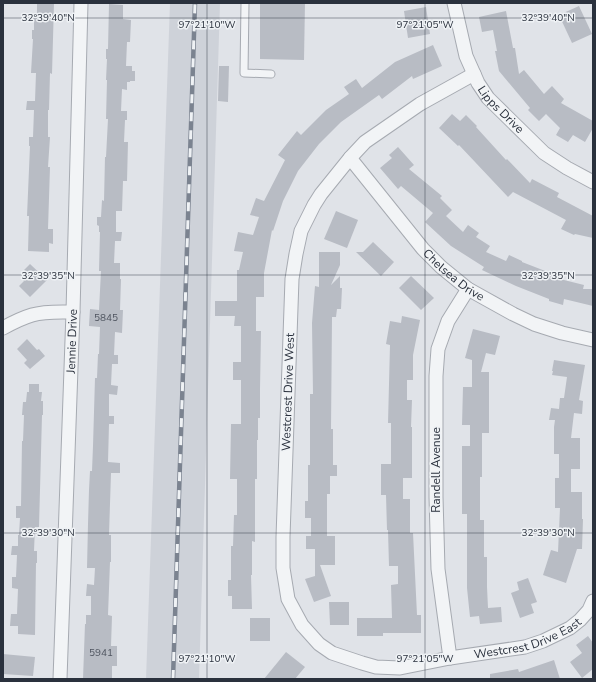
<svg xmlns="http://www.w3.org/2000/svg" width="596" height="682" font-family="'Nunito Sans',sans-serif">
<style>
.built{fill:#ced2d9}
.building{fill:#b8bcc4}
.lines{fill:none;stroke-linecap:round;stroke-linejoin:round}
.lane-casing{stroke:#a6aab1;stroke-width:9}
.street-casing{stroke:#a6aab1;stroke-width:15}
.lane{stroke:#f2f4f6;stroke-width:7}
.street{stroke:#f2f4f6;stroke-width:13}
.rail-casing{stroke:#7b8390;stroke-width:4.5}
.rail{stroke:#eff2f5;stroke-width:3;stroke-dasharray:9;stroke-linecap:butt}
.ticks{fill:none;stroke:#2a313d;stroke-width:1;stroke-opacity:0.45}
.labels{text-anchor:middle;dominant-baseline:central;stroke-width:3;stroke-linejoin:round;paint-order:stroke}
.number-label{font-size:10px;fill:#4e545f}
.street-label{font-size:12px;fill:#2a313d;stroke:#eff2f5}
.ticks-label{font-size:10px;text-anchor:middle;fill:#2a313d;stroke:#eff2f5;stroke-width:3;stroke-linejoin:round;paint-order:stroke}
</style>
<rect width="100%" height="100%" fill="#e0e3e8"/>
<polygon class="built" points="170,3 220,3 199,679 146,679"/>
<g class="building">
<polygon points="37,3 54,3 52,74 50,73 49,110 48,110 48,137 50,137 48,167 50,167 48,229 53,229 53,244 49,243 49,252 28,251 29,216 27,216 30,146 29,146 29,137 33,137 34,110 26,110 27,101 35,101 36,73 31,73 33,39 32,39 32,30 34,30 34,16 37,16"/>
<polygon points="260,3 305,3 304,60 260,59"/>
<polygon points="109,4 123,5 123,19 131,20 130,42 127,42 126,66 132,66 132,71 135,71 135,81 130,81 130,82 127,82 127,90 122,89 121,111 127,111 127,120 125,120 124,142 128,142 127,181 123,181 122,211 116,211 116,232 122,232 121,241 115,241 114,263 120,263 120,279 121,279 120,310 123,310 122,333 115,332 114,355 118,355 118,364 112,364 111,385 118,386 117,395 109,394 109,416 114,416 114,424 109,424 108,462 120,463 120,473 111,473 109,535 111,535 111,562 110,562 108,615 112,616 111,646 117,646 117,666 112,666 112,679 83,679 85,624 86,624 86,615 91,615 91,596 86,596 87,584 94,585 95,568 87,568 88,524 89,490 90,471 92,471 93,446 95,378 97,378 98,354 99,354 100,327 89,326 90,309 99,310 101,271 99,271 100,232 99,232 99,226 97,225 97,217 101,217 102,200 104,201 105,157 106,157 108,119 106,119 107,80 106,80 107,59 106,59 106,49 108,49"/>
<polygon points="579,6 592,34 572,43 559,15"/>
<polygon points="426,7 430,34 408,38 404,11"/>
<polygon points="506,11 513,48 515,48 519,74 524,70 544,94 552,86 564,99 561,103 593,121 593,128 585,142 573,135 568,142 556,135 560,128 546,114 539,121 528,110 530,108 499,71 495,51 497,51 493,30 482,32 479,17"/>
<polygon points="433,45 442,66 413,79 412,76 382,99 379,95 341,122 319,144 298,171 283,201 273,231 272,230 264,273 264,297 256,297 256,331 261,331 260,389 260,418 258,418 258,440 257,440 257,479 255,479 255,542 252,541 252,575 251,575 252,609 232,609 232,596 228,596 228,580 231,580 231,546 233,546 234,515 237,515 237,479 230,479 231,424 241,424 241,380 233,380 233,362 241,362 241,326 234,326 235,316 215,316 215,301 237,301 237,270 239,270 243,252 234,251 238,232 253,235 259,217 250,215 256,198 264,201 285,160 278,155 297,131 301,135 326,110 349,94 344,87 356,79 362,88 395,62"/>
<polygon points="219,66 229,66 228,102 218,101"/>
<polygon points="452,114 460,121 466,115 477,126 476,127 506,160 507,159 530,183 532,179 559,193 557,197 593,216 593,238 575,234 574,235 561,229 566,220 513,192 508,197 459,145 458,146 439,128"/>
<polygon points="398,147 414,165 409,169 442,196 440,198 452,210 446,216 463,232 468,225 479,233 476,237 490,246 486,252 506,261 509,255 522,261 522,262 553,274 552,277 584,285 583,289 593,289 593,306 564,299 563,305 549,301 549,299 516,286 482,270 484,267 451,246 425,222 433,213 401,186 398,189 380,168 392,158 389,155"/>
<polygon points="336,211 358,220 347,248 324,239"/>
<polygon points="373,242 394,262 381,276 356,252 363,252"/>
<polygon points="319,252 340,252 340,265 331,285 340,276 340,288 342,288 341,309 337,309 336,317 332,317 331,429 333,429 333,465 337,465 337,476 330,476 330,494 327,494 327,536 335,536 335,565 320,565 331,596 314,602 305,579 315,576 315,549 306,549 306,536 311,536 311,518 305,518 305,501 308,501 308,465 310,465 310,394 313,394 312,323 315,286 319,287"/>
<polygon points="30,264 47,280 30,297 19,286 24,281 22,278 27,273 24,270"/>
<polygon points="411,276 434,298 421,310 399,288"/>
<polygon points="402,316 420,320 413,355 413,380 407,380 407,400 412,400 411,427 412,427 412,478 403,478 403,499 410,499 410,533 413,533 417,615 421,615 421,633 383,633 383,636 357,636 357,618 392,618 391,585 398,584 398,566 389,566 388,530 387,530 386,495 381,495 381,464 391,464 391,423 388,423 390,345 386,344 390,321 401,323"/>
<polygon points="473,329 500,336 495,355 486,353 481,372 489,372 489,433 482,433 482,477 480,477 480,520 484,520 484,557 487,557 487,587 488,608 501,607 502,622 480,624 479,616 470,617 467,588 467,514 462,514 462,446 470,446 470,425 462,425 463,387 472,387 472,360 465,358"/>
<polygon points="27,339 37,350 39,349 45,356 30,369 24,363 27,360 17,349"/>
<polygon points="554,360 585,365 579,400 583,401 582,414 574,413 571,438 580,438 580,469 571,469 571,492 582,492 582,519 583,519 582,549 577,549 566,583 543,575 551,550 558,552 560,508 555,508 555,478 559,478 559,454 554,454 554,427 555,420 549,420 551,408 559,409 560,398 564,398 567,377 552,375 553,371 552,371"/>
<polygon points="29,384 39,384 39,392 42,392 41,401 43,401 43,415 42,415 39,527 35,527 34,551 37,551 37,563 36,563 35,635 18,634 18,626 10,626 11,614 17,614 18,589 12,588 12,577 16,577 17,555 11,555 12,546 18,546 18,535 19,535 20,518 16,518 16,506 21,506 22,441 23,441 24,415 22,415 23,402 26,402 27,392 29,392"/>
<polygon points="528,578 537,602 531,604 534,613 520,618 511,593 519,590 517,582"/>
<polygon points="329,602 349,602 349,625 330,625"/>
<rect x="250" y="618" width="20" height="23"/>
<polygon points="588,636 593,643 593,669 582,678 570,662 582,653 576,645"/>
<polygon points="286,652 305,667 295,679 264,679"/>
<polygon points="3,654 35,657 33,676 3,674"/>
<polygon points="554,660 560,679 490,679 490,674 518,669 519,672"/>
</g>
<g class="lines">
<g class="lane-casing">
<polyline id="lane" points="245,3 244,73 271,74"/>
</g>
<g class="street-casing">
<g id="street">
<path id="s1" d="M454,3L466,56L478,83L488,98L544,153L567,168L593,182"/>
<path id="s2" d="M474,74L420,104L365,142L350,158L321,194L314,205L301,231L296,254L292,279L283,537V568L288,599L302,625L319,644L332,653L362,663L376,667L400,668L450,658L525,647L543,641L570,628L580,620L589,610L593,601"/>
<path id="s3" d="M350,158L423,249L441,267L468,289L513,314L534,324L562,333L593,340"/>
<path d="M3,328C12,323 22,318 32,315C45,311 60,312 73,312"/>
<polyline points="450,658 438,569 436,497 436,376 438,349 448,321 468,289"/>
<path id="s4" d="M60,679L73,312L81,3"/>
</g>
</g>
<use href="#lane" class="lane"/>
<use href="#street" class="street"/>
<g class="rail-casing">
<polyline id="rail" points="173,679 195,3"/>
</g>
<use href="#rail" class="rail"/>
</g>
<path class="ticks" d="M207,3V679M425,3V679M3,18H593M3,275H593M3,533H593"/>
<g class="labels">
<g class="number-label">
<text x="106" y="318">5845</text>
<text x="101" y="653">5941</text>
</g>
<g class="street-label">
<text stroke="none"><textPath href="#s1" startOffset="119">Lipps Drive</textPath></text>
<text stroke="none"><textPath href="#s3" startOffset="157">Chelsea Drive</textPath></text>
<text stroke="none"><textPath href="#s4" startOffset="338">Jennie Drive</textPath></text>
<text transform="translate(288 392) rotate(-88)">Westcrest Drive West</text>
<text transform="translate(436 470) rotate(-90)">Randell Avenue</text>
<text stroke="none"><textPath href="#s2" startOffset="881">Westcrest Drive East</textPath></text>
</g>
</g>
<g class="ticks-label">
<text x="48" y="21">32°39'40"N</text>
<text x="548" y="21">32°39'40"N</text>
<text x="207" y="28">97°21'10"W</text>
<text x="425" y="28">97°21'05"W</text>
<text x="48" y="279">32°39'35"N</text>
<text x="548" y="279">32°39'35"N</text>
<text x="48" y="536">32°39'30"N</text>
<text x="548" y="536">32°39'30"N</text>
<text x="207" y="662">97°21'10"W</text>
<text x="425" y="662">97°21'05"W</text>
</g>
<rect width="596" height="682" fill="none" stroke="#2a313d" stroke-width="8"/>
</svg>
